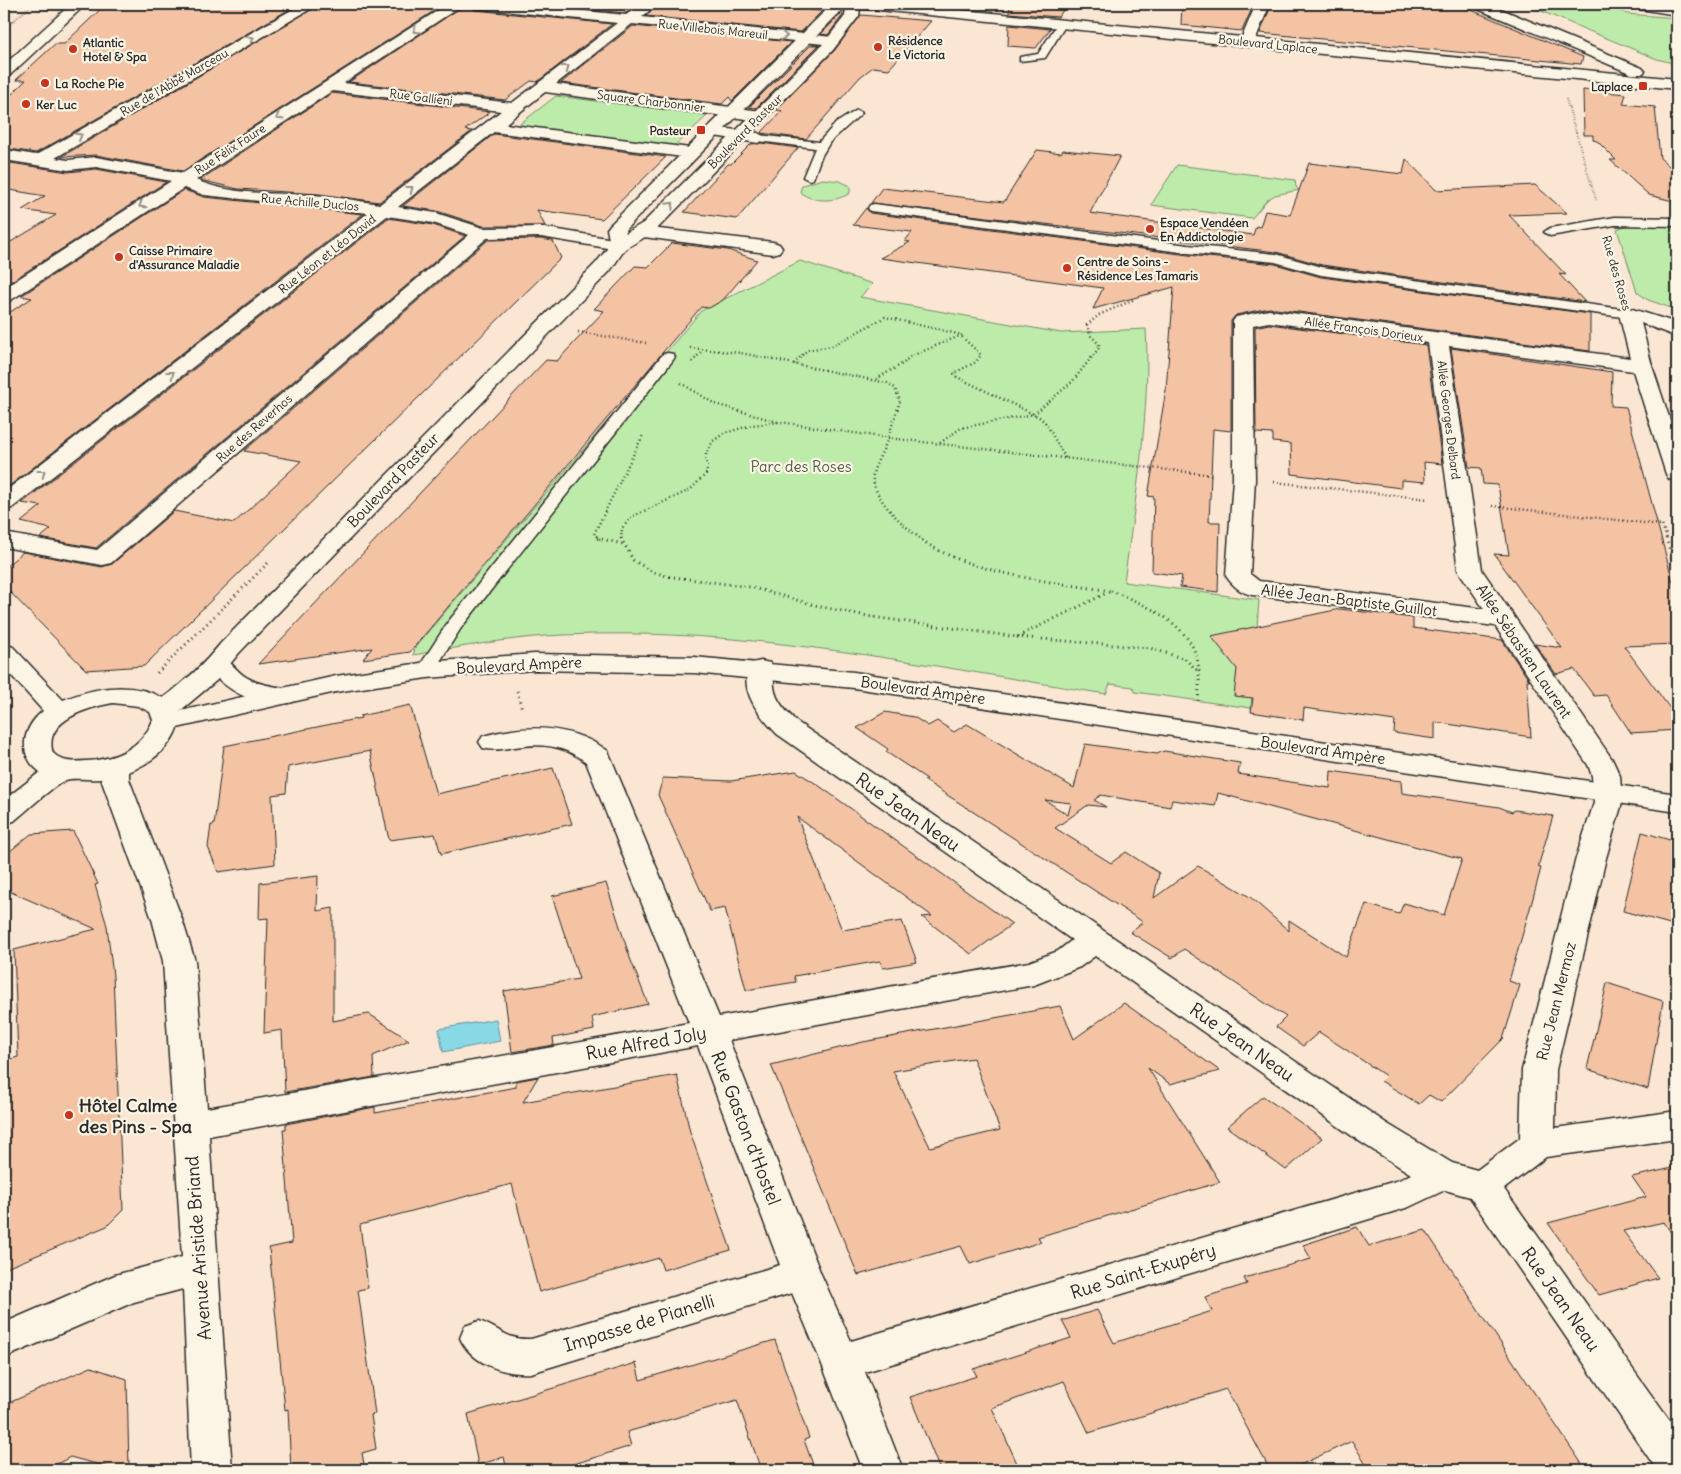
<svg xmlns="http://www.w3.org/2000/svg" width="1681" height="1474" font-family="Delius,sans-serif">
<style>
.green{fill:#bdecaa;stroke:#748c6a}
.water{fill:#88d8e5;stroke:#63939b}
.building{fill:#f4c3a4;stroke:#2b2b2b;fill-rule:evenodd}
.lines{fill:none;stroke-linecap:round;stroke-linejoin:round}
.service-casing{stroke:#2b2b2b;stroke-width:3}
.minor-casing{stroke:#2b2b2b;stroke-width:3}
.tertiary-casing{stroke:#2b2b2b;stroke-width:3}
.path-far2{stroke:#2b2b2b;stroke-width:2;stroke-dasharray:0.5 2;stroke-linecap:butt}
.path-far1{stroke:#2b2b2b;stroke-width:2.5;stroke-dasharray:1 3;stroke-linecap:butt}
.path{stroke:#2b2b2b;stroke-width:3;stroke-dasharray:1 4;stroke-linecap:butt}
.service{fill:#fcf5e5;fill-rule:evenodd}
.minor{fill:#fcf5e5;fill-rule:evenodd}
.tertiary{fill:#fcf5e5;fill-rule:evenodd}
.oneway{stroke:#949088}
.poi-dot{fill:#c8321e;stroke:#fcf5e5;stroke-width:2}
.labels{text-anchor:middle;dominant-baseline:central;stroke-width:4.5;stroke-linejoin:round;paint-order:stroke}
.far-street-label{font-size:12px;fill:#2b2b2b;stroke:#fcf5e5}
.far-poi-label{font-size:12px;font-weight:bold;fill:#2b2b2b;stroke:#fcf5e5;text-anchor:start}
.park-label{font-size:15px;fill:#505b4b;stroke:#fcf5e5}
.street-label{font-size:15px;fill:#2b2b2b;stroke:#fcf5e5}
.near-street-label{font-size:18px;fill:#2b2b2b;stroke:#fcf5e5}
.near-poi-label{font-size:18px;font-weight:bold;fill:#2b2b2b;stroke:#fcf5e5;text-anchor:start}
</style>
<rect width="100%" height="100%" fill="#fae6d2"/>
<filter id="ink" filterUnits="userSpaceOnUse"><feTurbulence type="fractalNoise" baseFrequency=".02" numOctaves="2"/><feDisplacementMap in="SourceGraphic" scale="10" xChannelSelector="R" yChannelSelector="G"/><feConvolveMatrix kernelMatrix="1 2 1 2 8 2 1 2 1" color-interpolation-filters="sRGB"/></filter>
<g filter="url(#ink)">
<g class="green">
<polygon points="1524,4 1604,4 1627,14 1677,18 1677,64 1657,59"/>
<polygon points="556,96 708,115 673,147 517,126"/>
<polygon points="1177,165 1295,180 1296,187 1299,190 1275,195 1267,200 1252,218 1151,205"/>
<path d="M823,179L840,181L850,186V193C837,202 812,203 800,192L802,185Z"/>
<polygon points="1635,222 1677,228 1677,310 1648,300 1637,292 1617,229"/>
<path d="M800,261L873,284L860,297L1061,333L1146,329C1151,410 1135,501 1124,582L1259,600L1251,708L1135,692L1133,687L1110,684L1106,694C928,666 744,626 563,635C513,637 462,647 413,655L416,646L701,311Z"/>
</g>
<polygon class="water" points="496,1019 500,1041 443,1052 439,1029"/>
<g class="building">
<polygon points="106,4 299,4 36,153 4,148 4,102 26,80 16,80 55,44 64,44"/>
<polygon points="321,4 445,4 183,171 96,155 61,157"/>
<polygon points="466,4 475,10 612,24 537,82 531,81 505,100 349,82"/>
<polygon points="530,4 639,4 626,13"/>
<polygon points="659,4 814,4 808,10 822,11 801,32 646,16"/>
<polygon points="1010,4 1068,4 1058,17 1009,13"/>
<polygon points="1182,4 1254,4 1242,31 1181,25"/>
<polygon points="1272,4 1457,4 1583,57 1581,64 1260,33"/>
<polygon points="842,13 843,15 828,35 821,34"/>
<polygon points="861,15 931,21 889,69 873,67 860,77 806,139 761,133 782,111 776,110 834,51"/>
<polygon points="1009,25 1050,29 1036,48 1008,46"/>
<polygon points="633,26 791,42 732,101 729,97 722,104 561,83"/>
<polygon points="811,45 819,45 756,108 749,107"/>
<polygon points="1583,90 1626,94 1623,104 1655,107 1660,158 1677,173 1677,202 1649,195 1610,160 1616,160 1597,141 1593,140 1593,135 1584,135"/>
<polygon points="332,93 490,112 465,130 472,131 379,202 319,194 238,189 200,180"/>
<polygon points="494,134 563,143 666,157 602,219 537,210 545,226 483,226 437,211 403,206"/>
<polygon points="761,143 798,148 737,219 684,212 728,164 731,164 751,144"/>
<polygon points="1037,150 1061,153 1063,150 1120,156 1090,213 1253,235 1256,226 1260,227 1265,211 1290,215 1309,163 1403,174 1406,159 1436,190 1535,185 1567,213 1509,215 1566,275 1559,274 1585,302 1322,265 1276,252 871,203 882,188 1004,202"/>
<polygon points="4,162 68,172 96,169 166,182 4,286 4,246 56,215 22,210 45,196 4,189"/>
<polygon points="184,190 204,197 363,214 4,490 4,316 32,298 21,296"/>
<polygon points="866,208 870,213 1188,255 1275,264 1321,277 1590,314 1590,351 1269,308 1236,315 1231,321 1231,431 1213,429 1209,522 1220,522 1218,592 1180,587 1182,576 1152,572 1154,497 1148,496 1166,390 1174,287 1093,309 1103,288 880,258 910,242 905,241 912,232 853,225"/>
<polygon points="388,218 433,225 465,236 96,548 40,538 51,529 21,522 41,506 22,503"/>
<polygon points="541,239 553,241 561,258 144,666 86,670 4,586 4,568 23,552 102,567 112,564 174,511 234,523 301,461 244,451 488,240"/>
<polygon points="672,243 728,250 757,260 723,300 709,308 701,307 410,652 363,659 372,648 258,664 546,360 557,361 604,311 594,309 635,266 648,267"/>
<polygon points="1269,324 1426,345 1442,464 1424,462 1425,482 1401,480 1401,488 1292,474 1291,444 1273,442 1273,434 1256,433 1255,327"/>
<polygon points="1451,348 1612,372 1611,406 1626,407 1673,582 1677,582 1677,644 1624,646 1677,718 1677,730 1631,733 1606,695 1594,696 1574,669 1556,674 1535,644 1562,648 1494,554 1509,555 1498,485 1483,484 1481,468 1469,467"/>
<polygon points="1340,609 1413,618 1413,628 1502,640 1529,680 1527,680 1531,737 1435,722 1435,739 1394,733 1395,721 1304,708 1303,720 1251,712 1253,698 1234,696 1237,669 1211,636"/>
<polygon points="410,705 436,794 553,768 572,824 441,854 435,834 389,840 370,751 288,767 286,793 272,795 275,864 218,872 208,847 211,825 214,825 224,746 361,718 360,716"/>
<path d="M885,712L914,717L928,726L937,721L954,732L967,724L1074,788L1085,744L1157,754L1164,751L1240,763L1238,774L1330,788L1331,771L1401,781L1402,793L1499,807L1512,812L1515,810L1553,816L1538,867L1541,868L1533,898L1509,981L1520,985L1503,1039L1441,1102L1429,1095L1419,1104L1381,1081L1386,1076L1319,1032L1303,1046L1276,1027L1286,1017L1184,949L1172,958L1130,932L1143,922L924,780L927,779L886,752L888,749L857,728ZM1218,793L1462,859L1444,915L1404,903L1399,914L1366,904L1346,957L1289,920V931L1250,897L1198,866L1154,898L1159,873L1126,852L1111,863L1055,828L1088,805L1106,807L1094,800L1101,795L1170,807L1172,800L1215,806ZM1045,800L1071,803L1068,815Z"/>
<polygon points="796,771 818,785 1012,924 971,954 922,917 932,916 797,817 842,930 902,921 917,962 883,968 880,961 794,976 796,982 746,990 725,908 710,911 658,795 663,778 731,781"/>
<polygon points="73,831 98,884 95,885 107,926 113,976 123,1210 107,1226 4,1269 4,1104 7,1103 4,1061 18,1057 14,950 96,929 4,889 4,856 31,834"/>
<polygon points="1642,832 1677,842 1677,926 1623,911"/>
<polygon points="318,876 317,911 333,908 333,1021 369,1014 409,1040 373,1056 374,1077 285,1092 282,1030 264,1033 268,918 259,919 260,883"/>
<polygon points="606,883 630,958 648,1004 592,1017 594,1030 553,1038 554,1045 512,1052 504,991 579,979 552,896"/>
<polygon points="1607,983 1663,1001 1648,1089 1587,1069"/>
<path d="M1124,1003L1220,1071L1170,1084L1148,1068L1220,1182L1038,1237L1041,1242L970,1264L961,1246L858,1275L771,1065L863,1042L1060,1006L1074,1039ZM973,1058L1000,1130L930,1147L893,1071Z"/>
<polygon points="677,1075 690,1132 731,1250 663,1270 659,1258 539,1292 512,1184 360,1225 368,1288 358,1290 375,1414 371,1415 376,1449 362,1453 365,1470 291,1470 288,1409 285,1410 269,1248 292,1243 283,1129 286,1129 286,1124 375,1107 375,1113 516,1087 516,1081 538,1077 523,1102"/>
<polygon points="1263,1096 1322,1138 1286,1170 1227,1127"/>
<polygon points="1677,1167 1677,1242 1664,1222 1623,1231 1658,1278 1599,1295 1548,1223 1646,1197 1632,1177"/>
<polygon points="1357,1227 1369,1246 1425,1230 1586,1470 1369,1470 1352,1441 1289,1470 1270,1470 1226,1389 1089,1433 1064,1381 992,1408 1020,1470 940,1470 910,1397 977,1376 973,1369 1071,1338 1062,1321 1097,1310 1114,1343 1212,1311 1205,1297 1247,1284 1244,1278 1311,1259 1303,1245"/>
<polygon points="775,1340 809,1438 804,1440 815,1470 761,1470 737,1400 627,1432 631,1446 555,1470 507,1470 504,1457 478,1465 468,1414 636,1363 640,1380"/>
<polygon points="91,1367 127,1379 129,1470 119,1470 70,1457 46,1470 4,1470 4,1405"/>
</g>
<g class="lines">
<g class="service-casing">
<g id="service">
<polygon points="1622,4 1643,4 1677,9 1677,15 1627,7"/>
<polygon points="1059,21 1067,23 1045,58 1020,61 1020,57 1038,54"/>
<polygon points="857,110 862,113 830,142 821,157 813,179 809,180 803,177 815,148 758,141 752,138 758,135 819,142 836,123"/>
<polygon points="874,204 1188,245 1276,254 1322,267 1629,310 1636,314 1629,318 1321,275 1275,262 1188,253 870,211 868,208 870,205"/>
<polygon points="1615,217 1677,218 1677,226 1615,225 1550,236 1544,232 1550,228"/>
<polygon points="668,353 673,354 675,357 673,360 461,628 432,674 420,674 417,670 448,622 663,354"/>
</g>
</g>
<g class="minor-casing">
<g id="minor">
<path d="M302,4H319L55,158L68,160L96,157L183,173L448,4H464L344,83L512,103L617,23L475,8L468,4H513L626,15L642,4H657L642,17L833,37L840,41L833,45L632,24L556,84L761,111L769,116L761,121L545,92L505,124L690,148L696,149L698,153L696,157L690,158L494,132L398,207L436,213L483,228L541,227L625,241L628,245L625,249L619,250L541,237L487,238L111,563L102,565L4,547V533L97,550L469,235L433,223L387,216L12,508L4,510V492L368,213L204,195L184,188L11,300L4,302V288L171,181L96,167L68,170L4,160V150L36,155ZM332,91L501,111L380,204C357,201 334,196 310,195C273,193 230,195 196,180Z"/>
<polygon points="851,4 898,4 1242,37 1256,4 1270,4 1256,38 1677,79 1677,89 858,8"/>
<polygon points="1471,4 1489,4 1642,68 1645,71 1642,74 1632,74 1473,7"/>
<polygon points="714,127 758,133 766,138 758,143 708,135 706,132 708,129"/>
<polygon points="642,227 773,242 779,244 782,248 779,252 773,254 636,236 633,232 636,228"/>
<path d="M1629,308L1677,323V337L1641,323L1652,366L1677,441V481L1669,479L1666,474L1633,371L1449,346L1482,570L1612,759L1620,776L1622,803L1606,858L1556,1070L1555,1128L1677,1111V1139L1546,1157L1504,1189L1677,1431V1470H1657L1470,1197L1445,1190L1409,1207L865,1372L903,1470H863L821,1362L792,1293L531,1373C504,1375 472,1364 460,1338L465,1326L479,1321C501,1329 506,1340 531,1339L780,1265L698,1046L209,1136L232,1470H191L183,1289L134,1302L4,1358V1323L115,1275L182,1257L163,961L152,919L101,779V767L105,761L115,758L125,761L129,767V779L182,919L195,961L207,1108L689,1023L586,762C563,745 542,743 515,747C503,749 494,751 483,748L479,742L483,736C527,724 570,724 608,751L719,1017L1029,962L1058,951L1072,940L777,734C761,717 735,688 752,663L761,661L770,663C776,671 773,678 774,687C776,702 787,712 797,722L1386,1123L1452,1163L1477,1170L1520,1138L1522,1070L1576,858L1594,803L1592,776L1588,765L1495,626L1252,595C1241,593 1232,585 1226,576L1233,479V321L1236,317L1269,310L1630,358L1619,314L1622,310ZM1269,322L1428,343L1458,570L1484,609L1259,581L1250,574L1255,479L1253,325ZM1095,956L1362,1143L1411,1174L1399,1180L851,1341L821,1274L729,1040L1034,985L1080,967Z"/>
<path d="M218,656C231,659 235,671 246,677C261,686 277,686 293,690L297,696L293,702C260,710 224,691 205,664L209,658Z"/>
</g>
</g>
<g class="tertiary-casing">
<g id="tertiary">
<polygon points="71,4 86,4 9,76 4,77 4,65"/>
<path d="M832,4H856L860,8L859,16L833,50L655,231L625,249L610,271L239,653L217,680L180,711L336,676L427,662L534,654L694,657L854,672L1677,794V812L854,688L694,673L534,670L427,678L336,692L177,728C167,757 130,776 100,779C92,780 72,777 66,780C51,787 28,810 14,821L4,824V800L40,772C17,755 22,728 43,711L4,667V644L13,647L63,700C95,687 132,681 163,698C185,682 204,664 221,643L596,263L610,245L607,229L610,225ZM846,9L845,16L823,44L643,223L626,233L625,230L842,10ZM113,703L138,706L150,712L153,720C142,748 114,760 86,761C73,762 63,763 53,753C42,720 90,707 113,703Z"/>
</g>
</g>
<g class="path-far2">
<polyline points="4,29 33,4"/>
<polyline points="1566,99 1596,200"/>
</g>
<g class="path-far1">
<polyline points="1609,245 1622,289"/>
<polyline points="578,332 646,343"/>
<polyline points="962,337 981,355 976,362 954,373 955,376 1039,417 1045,422 1066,459"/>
<polyline points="690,348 741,353 887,383 895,388 900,401 888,438"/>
<polyline points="692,362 703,350"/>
<polyline points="794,364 807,350 832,346 885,317 962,335 909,357 904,363 876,379"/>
<polyline points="681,383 715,404 778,422"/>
<polyline points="888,438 1213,475"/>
<path d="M888,438C885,448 874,466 873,474C870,497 905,527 921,539"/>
<polyline points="940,443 961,428 1034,414 1072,382 1099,348 1099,344 1090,335 1087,325 1099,315 1135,299"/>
<polyline points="1274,482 1429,499"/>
<polyline points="1492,506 1662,525 1667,539"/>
<polyline points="600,539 594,534 643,435"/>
<polyline points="621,539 622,528 633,516 690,490 707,473 706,454 713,441 725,433 752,425 780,422 888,438"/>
</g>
<g class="path">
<polyline points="597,538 623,544"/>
<path d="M621,538L633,560L649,570L666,576L750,587L822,607L872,617L1017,637L1111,591C1053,582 967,574 919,538"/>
<polyline points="1666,538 1677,573"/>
<path d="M1111,591C1142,603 1185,621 1196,655C1201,670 1199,687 1198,702"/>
<polyline points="1017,637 1150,648 1185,659 1199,672"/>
<polyline points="157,673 270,561"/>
<polyline points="517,691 522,709"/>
<polyline points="4,770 11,766"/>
</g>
<use href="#service" class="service"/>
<use href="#minor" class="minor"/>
<use href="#tertiary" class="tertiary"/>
</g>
<defs><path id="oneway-chevron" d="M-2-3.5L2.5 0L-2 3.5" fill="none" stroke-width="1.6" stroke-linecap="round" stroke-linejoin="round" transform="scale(1.25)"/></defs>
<g class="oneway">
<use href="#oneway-chevron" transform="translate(416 30) rotate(148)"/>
<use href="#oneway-chevron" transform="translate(784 36) rotate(6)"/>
<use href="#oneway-chevron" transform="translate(251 39) rotate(-30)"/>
<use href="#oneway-chevron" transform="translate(566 68) rotate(-38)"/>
<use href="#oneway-chevron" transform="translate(279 117) rotate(147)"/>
<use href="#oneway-chevron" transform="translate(79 136) rotate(-30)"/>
<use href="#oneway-chevron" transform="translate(410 189) rotate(-38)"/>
<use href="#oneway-chevron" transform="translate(142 205) rotate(147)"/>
<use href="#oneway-chevron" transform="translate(671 205) rotate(-45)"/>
<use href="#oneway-chevron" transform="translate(171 374) rotate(-38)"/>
<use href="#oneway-chevron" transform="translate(42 473) rotate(-38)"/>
</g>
</g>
<g class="poi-dot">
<circle cx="878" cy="47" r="5"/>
<circle cx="73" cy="49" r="5"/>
<circle cx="45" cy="83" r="5"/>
<rect x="1638" y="81" width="10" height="10" rx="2.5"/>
<circle cx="26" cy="104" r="5"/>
<rect x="696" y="125" width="10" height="10" rx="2.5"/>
<circle cx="1150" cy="229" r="5"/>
<circle cx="119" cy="257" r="5"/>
<circle cx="1067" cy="268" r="5"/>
<circle cx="69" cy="1115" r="5"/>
</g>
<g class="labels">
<g class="far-street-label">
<text transform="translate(713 29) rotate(6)">Rue Villebois Mareuil</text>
<text transform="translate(1268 44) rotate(6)">Boulevard Laplace</text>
<text transform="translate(174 82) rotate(-30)">Rue de l'Abbé Marceau</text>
<text transform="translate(421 97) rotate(7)">Rue Gallieni</text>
<text transform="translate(651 101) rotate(7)">Square Charbonnier</text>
<text transform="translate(745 131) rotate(-45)">Boulevard Pasteur</text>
<text transform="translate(230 149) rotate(-33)">Rue Félix Faure</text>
<text transform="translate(310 202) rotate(5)">Rue Achille Duclos</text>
<text transform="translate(327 254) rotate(-38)">Rue Léon et Léo David</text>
<text transform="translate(1617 273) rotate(74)">Rue des Roses</text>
<text transform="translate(1364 329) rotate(8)">Allée François Dorieux</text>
<text transform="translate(1449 420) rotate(83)">Allée Georges Delbard</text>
<text transform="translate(254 428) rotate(-41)">Rue des Reverhos</text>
</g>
<g class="far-poi-label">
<text x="888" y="40">Résidence<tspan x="888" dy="14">Le Victoria</tspan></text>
<text x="83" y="42">Atlantic<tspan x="83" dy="14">Hotel &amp; Spa</tspan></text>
<text x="55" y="83">La Roche Pie</text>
<text x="1633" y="86" text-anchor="end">Laplace</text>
<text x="36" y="104">Ker Luc</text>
<text x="691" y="130" text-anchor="end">Pasteur</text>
<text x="1160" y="222">Espace Vendéen<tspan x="1160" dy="14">En Addictologie</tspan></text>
<text x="129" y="250">Caisse Primaire<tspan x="129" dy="14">d'Assurance Maladie</tspan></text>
<text x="1077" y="261">Centre de Soins -<tspan x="1077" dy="14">Résidence Les Tamaris</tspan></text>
</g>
<g class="park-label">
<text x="801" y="466">Parc des Roses</text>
</g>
<g class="street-label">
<text transform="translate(393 480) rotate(-46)">Boulevard Pasteur</text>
<text transform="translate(1349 600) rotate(7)">Allée Jean-Baptiste Guillot</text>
<text transform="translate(1524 651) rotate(56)">Allée Sébastien Laurent</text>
<text transform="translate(519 665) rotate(-3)">Boulevard Ampère</text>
<text transform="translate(923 690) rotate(8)">Boulevard Ampère</text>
<text transform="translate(1323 750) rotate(8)">Boulevard Ampère</text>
<text transform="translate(1556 1001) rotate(-76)">Rue Jean Mermoz</text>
</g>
<g class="near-street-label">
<text transform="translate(908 812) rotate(35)">Rue Jean Neau</text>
<text transform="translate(1242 1042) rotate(35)">Rue Jean Neau</text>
<text transform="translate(646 1043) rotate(-10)">Rue Alfred Joly</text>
<text transform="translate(746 1128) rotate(69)">Rue Gaston d'Hostel</text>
<text transform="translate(198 1248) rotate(-94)">Avenue Aristide Briand</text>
<text transform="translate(1143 1271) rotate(-17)">Rue Saint-Exupéry</text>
<text transform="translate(1561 1299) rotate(55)">Rue Jean Neau</text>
<text transform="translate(639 1323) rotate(-17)">Impasse de Pianelli</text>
</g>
<g class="near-poi-label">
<text x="79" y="1105">Hôtel Calme<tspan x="79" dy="21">des Pins - Spa</tspan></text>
</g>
</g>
<rect width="1681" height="1474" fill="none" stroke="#fcf5e5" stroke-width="20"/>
<rect x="10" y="10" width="1661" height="1454" fill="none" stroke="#2b2b2b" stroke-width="2" filter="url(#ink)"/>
</svg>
